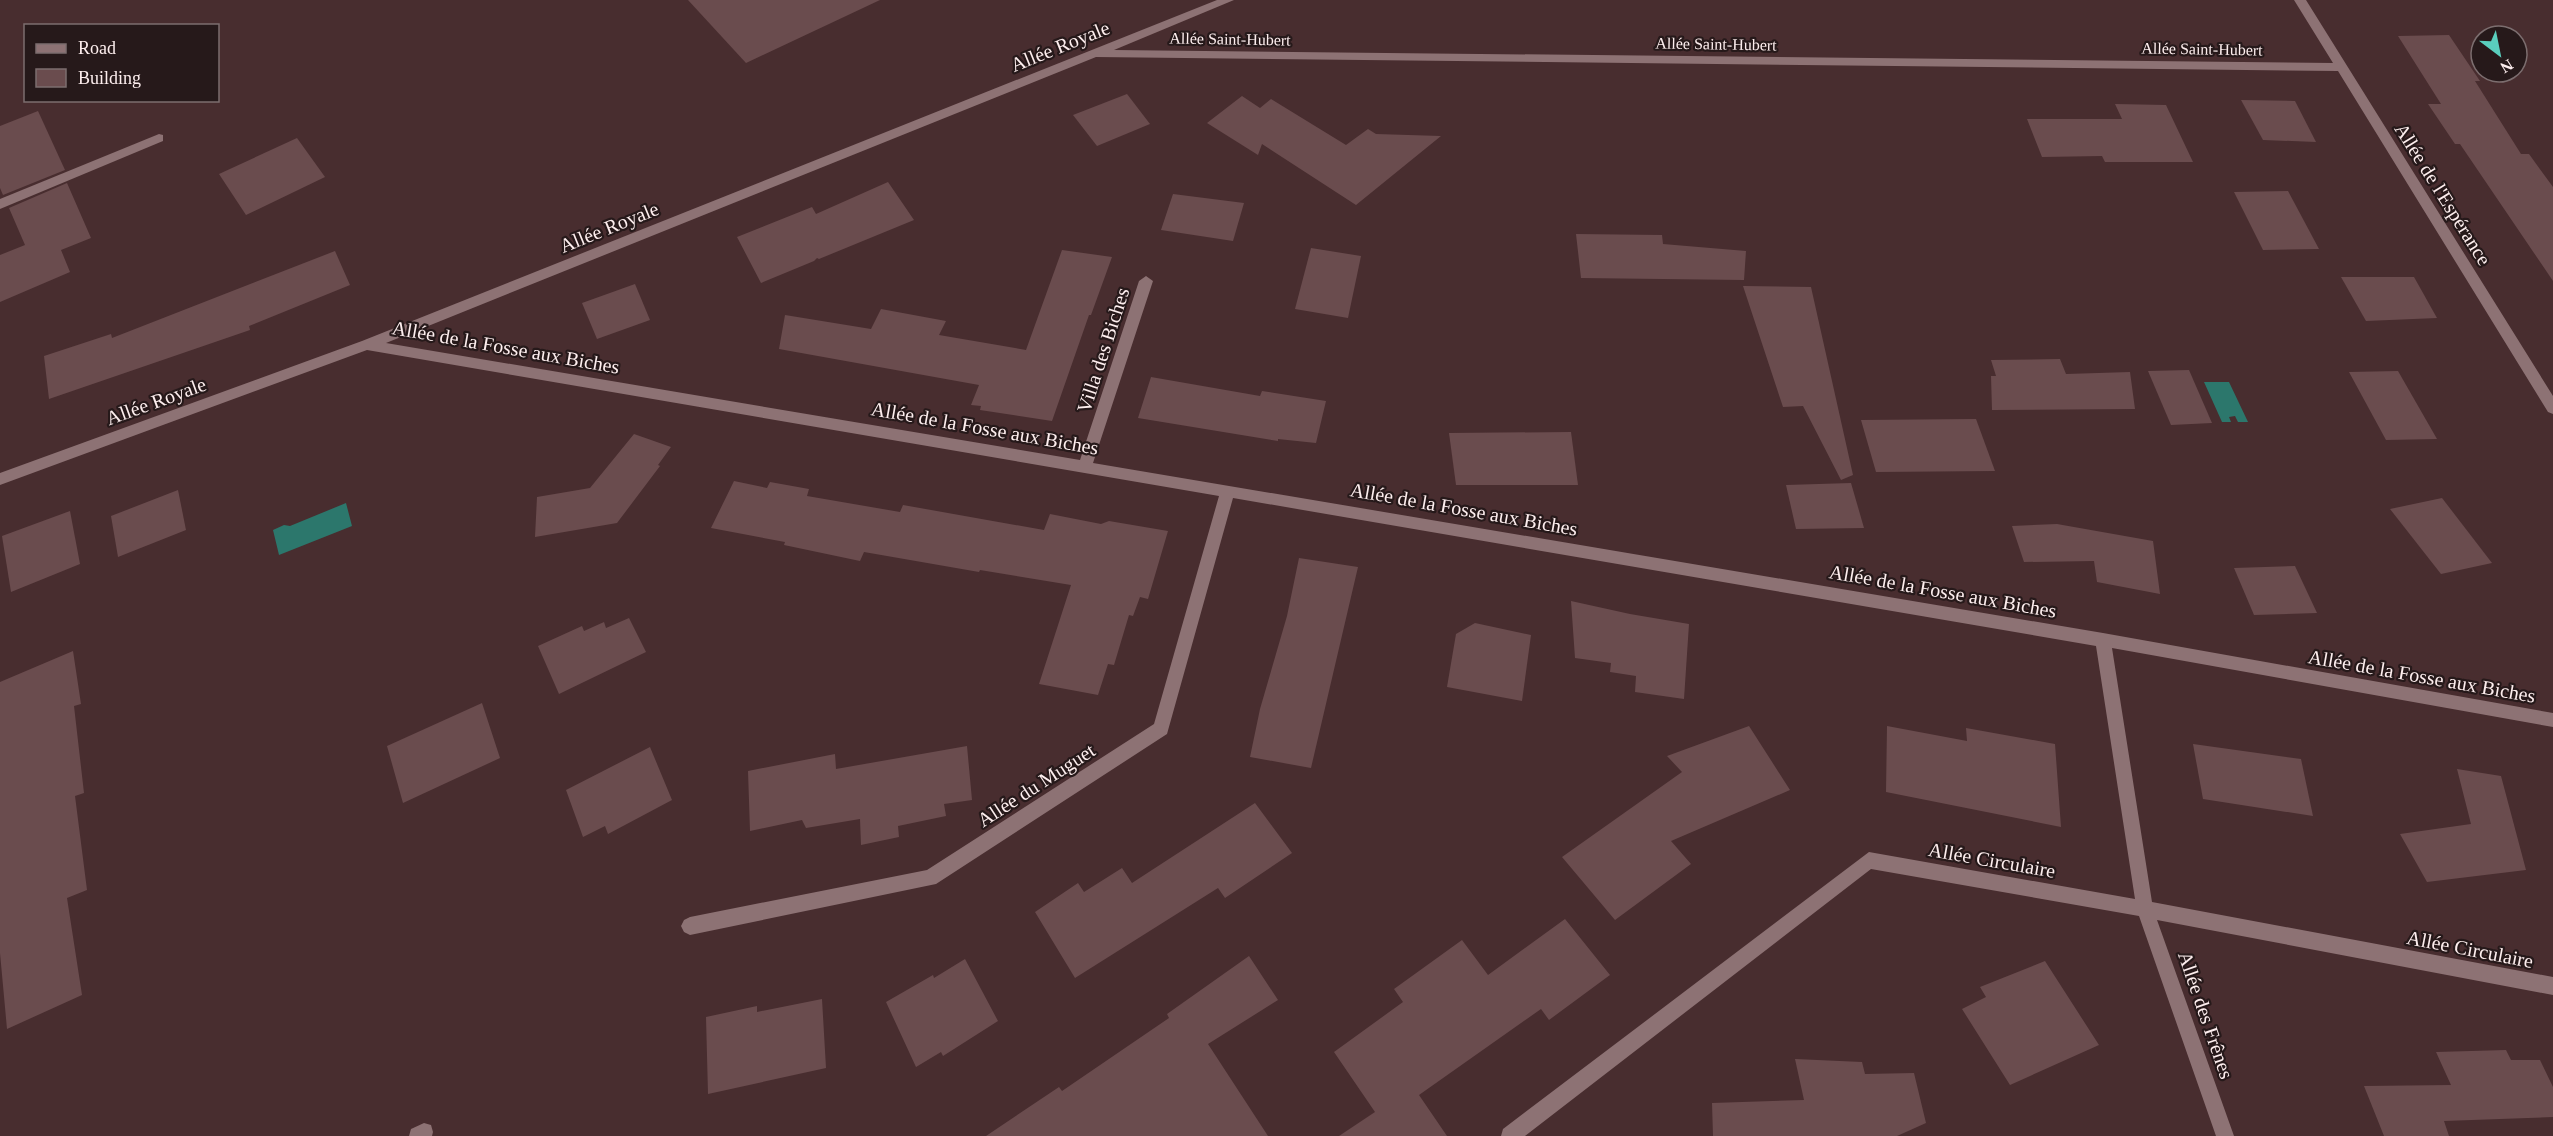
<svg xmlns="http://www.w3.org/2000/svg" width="2553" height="1136" font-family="'Times New Roman',serif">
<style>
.water{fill:#2c776c}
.building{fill:#6a4c4e}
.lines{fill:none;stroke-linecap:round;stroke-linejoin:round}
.minor{fill:#8d7274;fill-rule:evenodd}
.labels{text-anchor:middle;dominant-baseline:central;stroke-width:4.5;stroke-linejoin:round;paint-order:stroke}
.far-street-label{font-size:16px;fill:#fdeeee;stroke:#26191a}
.street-label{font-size:20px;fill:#fdeeee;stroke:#26191a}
</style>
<rect width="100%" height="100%" fill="#482d2f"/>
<g class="water">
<polygon points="2204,382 2229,382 2248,422 2238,422 2235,416 2229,417 2231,422 2222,422"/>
<polygon points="346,503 352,526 279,555 273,530 284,525 290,526"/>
</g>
<g class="building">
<polygon points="688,0 880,0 746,63"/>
<polygon points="2449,35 2480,81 2475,81 2521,154 2529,154 2553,187 2553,281 2460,144 2455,144 2428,104 2441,104 2398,36"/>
<polygon points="1127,94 1150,124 1097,146 1073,115"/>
<polygon points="1242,96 1260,108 1271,99 1346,145 1368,129 1376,134 1441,136 1356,205 1262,144 1258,155 1207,123"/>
<polygon points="2241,100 2295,101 2316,142 2263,140"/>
<polygon points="2115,104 2166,105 2193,162 2105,162 2102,156 2042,157 2027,119 2122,119"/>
<polygon points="38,111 65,170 3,195 0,188 0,126"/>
<polygon points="297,138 325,177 246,215 219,174"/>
<polygon points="888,182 914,220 819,259 817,258 814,261 761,283 737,237 812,207 816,214"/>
<polygon points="67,183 91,238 61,250 70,272 0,302 0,255 25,245 9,208"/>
<polygon points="2288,191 2319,249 2263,250 2234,192"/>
<polygon points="1173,194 1244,203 1233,241 1161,230"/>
<polygon points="1576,234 1662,235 1663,244 1746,251 1744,280 1581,278"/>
<polygon points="1311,248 1361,256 1348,318 1295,309"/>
<polygon points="1062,250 1112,257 1091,315 1089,315 1052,421 980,410 981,406 971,405 979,385 779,349 785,315 871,329 881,309 946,321 939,335 1026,350"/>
<polygon points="335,251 350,285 249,326 250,330 49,399 44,356 111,334 112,338"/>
<polygon points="2341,277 2414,277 2437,318 2366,321"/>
<polygon points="635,284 650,320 597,339 582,303"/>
<polygon points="1743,286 1811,287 1853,475 1841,480 1803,406 1783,407"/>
<polygon points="2060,359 2066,374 2130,372 2135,409 1992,410 1991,376 1996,376 1991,360"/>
<polygon points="2189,370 2212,423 2171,425 2148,371"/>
<polygon points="2398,371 2437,439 2386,440 2349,372"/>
<polygon points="1151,377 1260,396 1262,391 1326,401 1316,443 1278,439 1278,441 1138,418"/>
<polygon points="1976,419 1995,471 1876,472 1861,420"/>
<polygon points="1571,432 1578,485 1456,485 1449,433"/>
<polygon points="634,434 671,447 658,465 660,466 617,523 535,537 537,497 590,488"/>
<polygon points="734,481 767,488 770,482 809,489 807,496 900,512 903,505 1044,530 1050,514 1101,524 1109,521 1168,531 1148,599 1140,597 1133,616 1129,615 1114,665 1108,664 1098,695 1039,684 1071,585 980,570 979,572 864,552 860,561 784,545 785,542 711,528"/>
<polygon points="1851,483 1864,528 1796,529 1786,485"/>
<polygon points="178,490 186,530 118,557 111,516"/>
<polygon points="2442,498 2492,563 2441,574 2390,509"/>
<polygon points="70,511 80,564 11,592 2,536"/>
<polygon points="2057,524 2153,541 2160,594 2097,582 2094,561 2024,562 2012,526"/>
<polygon points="1299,558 1358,567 1311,768 1250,757 1260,709 1287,616"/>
<polygon points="2295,566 2317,613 2254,615 2234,568"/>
<polygon points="1571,601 1630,614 1689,624 1684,699 1635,692 1636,676 1610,672 1611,663 1575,658"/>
<polygon points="629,618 646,652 559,694 538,646 582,626 584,631 604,622 606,628"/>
<polygon points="1475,623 1531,635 1522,701 1447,687 1456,634"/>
<polygon points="73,651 81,704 74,706 84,793 75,796 87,890 67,898 82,995 7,1029 0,953 0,682"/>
<polygon points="482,703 500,758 403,803 387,746"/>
<polygon points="1749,726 1790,790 1671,841 1691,864 1615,920 1562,857 1682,772 1667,756"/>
<polygon points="1887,726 1967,741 1966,728 2055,744 2061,827 1886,792"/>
<polygon points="2193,744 2301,759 2313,816 2203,799"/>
<polygon points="967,746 972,800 944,804 946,816 898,826 899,837 861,845 860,819 806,828 802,820 750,831 748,771 835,754 836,769"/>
<polygon points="650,747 672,800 608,834 605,826 583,837 566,790"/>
<polygon points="2457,769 2501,776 2526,870 2427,882 2400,834 2471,824"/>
<polygon points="1255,803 1292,853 1225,898 1218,888 1075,978 1035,912 1078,883 1084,892 1122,868 1132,883"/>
<polygon points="1565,919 1610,975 1549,1020 1541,1009 1419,1095 1447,1136 1339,1136 1375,1112 1334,1052 1403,1002 1394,989 1462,940 1488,975"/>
<polygon points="1249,956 1278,1000 1208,1044 1268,1136 986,1136 1059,1087 1062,1091 1169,1018 1167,1014"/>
<polygon points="965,959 998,1021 943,1056 941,1052 916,1067 886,1002 933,975 934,978"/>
<polygon points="2045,961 2099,1045 2010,1085 1962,1009 1986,997 1980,987"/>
<polygon points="822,999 826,1068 708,1094 706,1017 757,1006 757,1012"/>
<polygon points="2506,1050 2511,1060 2540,1060 2553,1087 2553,1117 2444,1121 2449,1136 2384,1136 2364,1086 2451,1085 2436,1052"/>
<polygon points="1795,1059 1862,1062 1865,1074 1914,1073 1926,1123 1897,1136 1713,1136 1712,1103 1804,1100"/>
</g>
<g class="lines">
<g class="minor">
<polygon points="1217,0 1234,0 1114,50 2333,63 2294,0 2306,0 2553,396 2553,414 2548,412 2338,71 1096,57 386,343 1080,460 1139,281 1146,276 1153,281 1093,463 2103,633 2553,713 2553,727 2112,648 2152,902 2553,977 2553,995 2157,920 2234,1136 2216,1136 2139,916 1871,869 1525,1136 1501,1136 1503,1129 1869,852 2135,899 2096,646 1233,498 1167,734 936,884 690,935 684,932 681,926 684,920 690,917 927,870 1154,724 1219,496 367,350 0,485 0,473 362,341"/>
<polygon points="159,134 163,135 163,141 0,209 0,199"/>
<polygon points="424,1123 431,1125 433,1132 432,1136 409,1136 411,1129"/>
</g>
</g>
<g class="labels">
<g class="far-street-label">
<text transform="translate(1230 39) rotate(1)">Allée Saint-Hubert</text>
<text transform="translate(1716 44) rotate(1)">Allée Saint-Hubert</text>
<text transform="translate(2202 49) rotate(1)">Allée Saint-Hubert</text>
</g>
<g class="street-label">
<text transform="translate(1060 46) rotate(-22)">Allée Royale</text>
<text transform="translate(2443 194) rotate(58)">Allée de l'Espérance</text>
<text transform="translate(609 227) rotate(-22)">Allée Royale</text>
<text transform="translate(506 347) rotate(10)">Allée de la Fosse aux Biches</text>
<text transform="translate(1103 350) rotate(-72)">Villa des Biches</text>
<text transform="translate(156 401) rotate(-20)">Allée Royale</text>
<text transform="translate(985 428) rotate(10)">Allée de la Fosse aux Biches</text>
<text transform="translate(1464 509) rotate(10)">Allée de la Fosse aux Biches</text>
<text transform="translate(1943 591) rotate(10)">Allée de la Fosse aux Biches</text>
<text transform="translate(2422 676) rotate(10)">Allée de la Fosse aux Biches</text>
<text transform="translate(1036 785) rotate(-33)">Allée du Muguet</text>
<text transform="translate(1992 860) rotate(10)">Allée Circulaire</text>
<text transform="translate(2470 949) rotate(11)">Allée Circulaire</text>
<text transform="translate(2206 1015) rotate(71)">Allée des Frênes</text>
</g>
</g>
<rect x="24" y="24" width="195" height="78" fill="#26191a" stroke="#7c6e6f" stroke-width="1.5"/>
<rect x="36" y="44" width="30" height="9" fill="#8d7274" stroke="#7c6e6f" stroke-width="1.5"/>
<text x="78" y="54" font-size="18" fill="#fdeeee">Road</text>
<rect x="36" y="69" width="30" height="18" fill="#6a4c4e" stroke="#7c6e6f" stroke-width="1.5"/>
<text x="78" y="84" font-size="18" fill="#fdeeee">Building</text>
<g transform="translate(2499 54) rotate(148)"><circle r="28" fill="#26191a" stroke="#7c6e6f" stroke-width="1.5"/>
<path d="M0-4.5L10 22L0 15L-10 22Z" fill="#5acebd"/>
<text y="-9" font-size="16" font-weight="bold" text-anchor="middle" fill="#fdeeee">N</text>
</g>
</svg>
